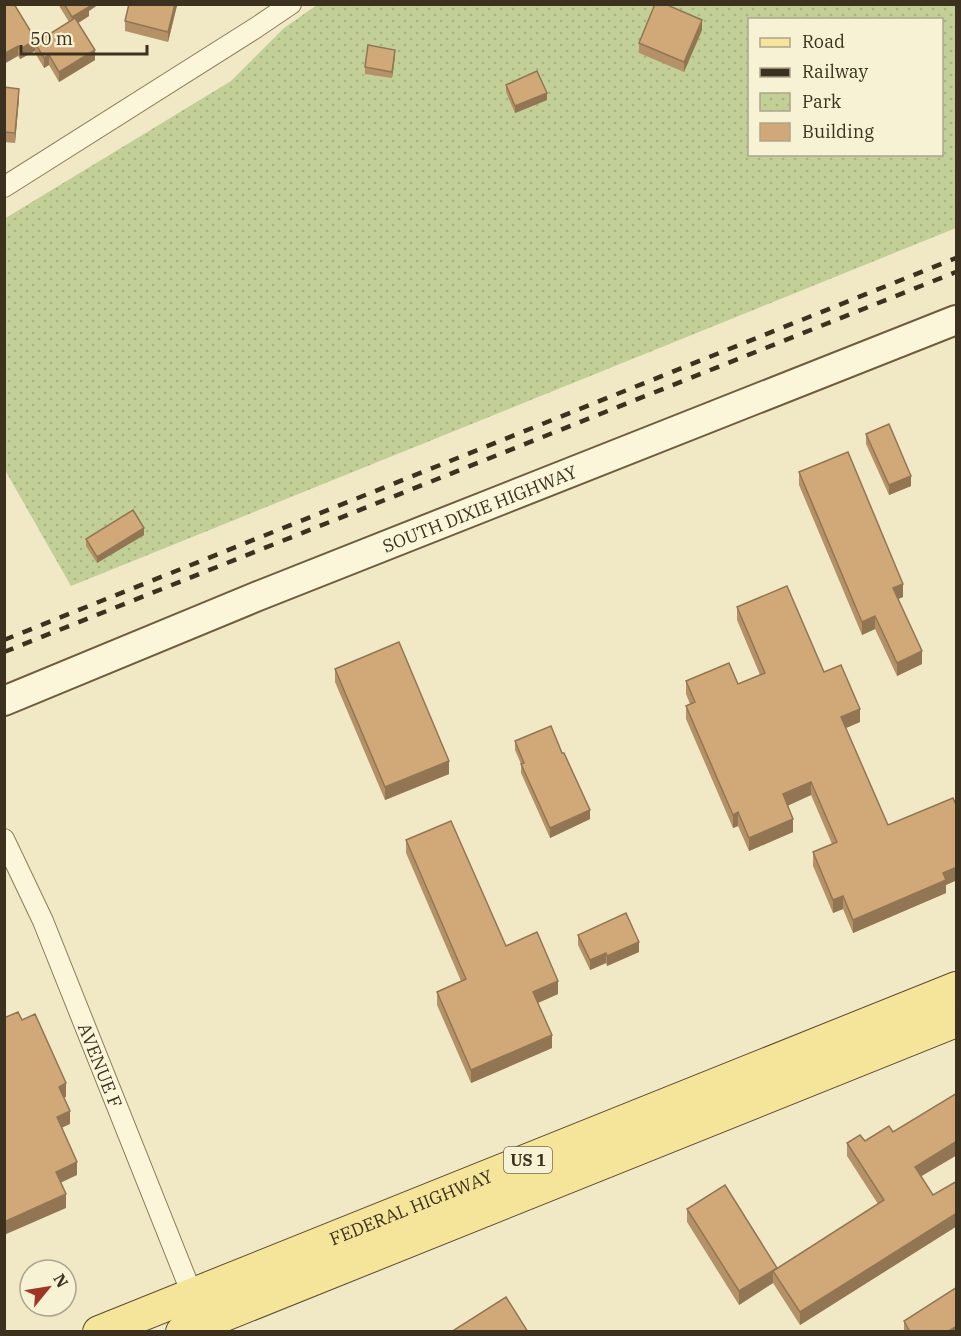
<svg xmlns="http://www.w3.org/2000/svg" width="961" height="1336" font-family="'IBM Plex Serif',serif">
<style>
.park{fill:url(#park-dots);fill-rule:evenodd}
.lines{fill:none;stroke-linecap:round;stroke-linejoin:round}
.street-casing{stroke:#8d7c59;stroke-width:22}
.secondary-casing{stroke:#6f5c3d;stroke-width:32}
.primary-casing{stroke:#5a492e;stroke-width:34}
.street{stroke:#fbf5d9;stroke-width:20}
.secondary{stroke:#fbf5d9;stroke-width:28}
.primary{stroke:#f5e59b;stroke-width:32}
.rail{stroke:#3c311e;stroke-width:4.5;stroke-dasharray:10 10;stroke-linecap:butt}
.wall{fill:#b49167}
.shaded-wall{fill:#927654}
.building{fill:#d1a978;stroke:#927654;stroke-width:1.5}
.labels{text-anchor:middle;dominant-baseline:central;stroke-width:4.5;stroke-linejoin:round;paint-order:stroke}
.shield{fill:#f8f2d5;stroke:#746b55;stroke-width:1.5}
.shield-label{font-size:16px;font-weight:bold;fill:#3c311e}
.street-label{font-size:18px;fill:#3c311e;stroke:#f8f2d5}
</style>
<defs>
<pattern id="park-dots" width="8" height="8" patternUnits="userSpaceOnUse" patternTransform="scale(1.5)"><rect width="8" height="8" fill="#c2d097"/><path d="M2 2h.1M6 6h.1" fill="none" stroke="#a8b382" stroke-width="1.8" stroke-linecap="round"/></pattern>
</defs>
<rect width="100%" height="100%" fill="#f1e9c5"/>
<path class="park" d="M317,5H956V228L71,586L5,470L4,219L231,81L284,28ZM750,20H942V154H750Z"/>
<g class="lines">
<g class="street-casing">
<g id="street">
<polyline points="4,187 257,27 291,4"/>
<path id="s1" d="M4,839L43,921L192,1294"/>
</g>
</g>
<g class="secondary-casing">
<g id="secondary">
<path id="s2" d="M4,701L258,596L956,320"/>
</g>
</g>
<g class="primary-casing">
<g id="primary">
<path id="s3" d="M99,1332L956,988"/>
<polyline points="182,1332 956,1021"/>
</g>
</g>
<use href="#street" class="street"/>
<use href="#secondary" class="secondary"/>
<use href="#primary" class="primary"/>
<g class="rail">
<polyline points="4,640 956,258"/>
<polyline points="4,652 956,272"/>
</g>
</g>
<g class="wall">
<polygon points="4,4 36,42 69,22 58,4 99,4 89,11 89,16 78,23 95,60 59,82 49,65 44,68 35,53 35,51 20,59 18,56"/>
<polygon points="177,4 168,42 125,31 125,21"/>
<polygon points="702,30 684,72 639,53 639,43"/>
<polygon points="395,56 392,78 365,74 365,67"/>
<polygon points="506,85 547,100 515,113 506,92"/>
<polygon points="4,87 19,99 15,143 4,142"/>
<polygon points="866,434 911,486 889,495 866,444"/>
<polygon points="799,472 903,597 898,599 922,664 897,676 875,629 862,635 799,485"/>
<polygon points="144,535 97,563 86,546 86,539"/>
<polygon points="737,607 824,672 860,722 846,728 888,825 957,807 957,880 946,885 946,893 853,933 843,909 833,913 813,866 813,852 832,844 811,795 788,805 793,832 749,851 738,826 733,828 686,719 686,706 690,704 686,694 686,681 738,684 760,675 737,620"/>
<polygon points="335,669 449,774 385,800 335,682"/>
<polygon points="515,741 562,753 590,819 550,838 521,773 521,764 515,750"/>
<polygon points="406,840 506,946 558,994 538,1003 552,1048 471,1083 437,1005 437,992 461,981 406,853"/>
<polygon points="578,935 639,952 607,966 606,963 590,970 578,945"/>
<polygon points="893,1132 957,1155 921,1176 933,1195 957,1181 957,1226 800,1325 773,1283 739,1305 687,1222 687,1209 777,1268 878,1204 847,1156 847,1143 865,1141"/>
<polygon points="904,1321 957,1332 904,1332"/>
</g>
<g class="shaded-wall">
<polygon points="86,4 99,4 89,11 89,16 72,27 72,17"/>
<polygon points="175,4 177,4 177,6 168,42 168,32"/>
<polygon points="702,20 702,30 684,72 684,62"/>
<polygon points="36,40 35,51 20,59 20,49"/>
<polygon points="18,46 18,56 4,64 4,54"/>
<polygon points="95,50 95,60 59,82 59,72"/>
<polygon points="395,50 395,56 392,78 392,72"/>
<polygon points="49,55 49,65 44,68 44,58"/>
<polygon points="19,89 19,99 15,143 15,133"/>
<polygon points="547,93 547,100 515,113 515,106"/>
<polygon points="911,476 911,486 889,495 889,485"/>
<polygon points="144,528 144,535 97,563 97,557"/>
<polygon points="903,584 903,597 893,601 893,588"/>
<polygon points="875,616 875,629 862,635 862,622"/>
<polygon points="922,651 922,664 897,676 897,663"/>
<polygon points="860,709 860,722 841,730 841,717"/>
<polygon points="449,761 449,774 385,800 385,787"/>
<polygon points="811,782 811,795 783,808 783,794"/>
<polygon points="590,810 590,819 550,838 550,828"/>
<polygon points="738,812 738,826 733,828 733,815"/>
<polygon points="793,819 793,832 749,851 749,838"/>
<polygon points="957,867 957,880 946,885 946,893 853,933 853,920 943,873"/>
<polygon points="843,896 843,909 833,913 833,900"/>
<polygon points="639,942 639,952 607,966 607,956"/>
<polygon points="606,953 606,963 590,970 590,960"/>
<polygon points="558,981 558,994 533,1005 533,992"/>
<polygon points="552,1035 552,1048 471,1083 471,1070"/>
<polygon points="66,1083 66,1097 59,1100 59,1087"/>
<polygon points="70,1111 70,1124 57,1130 57,1117"/>
<polygon points="957,1141 957,1155 915,1180 915,1167"/>
<polygon points="77,1162 77,1175 56,1185 56,1172"/>
<polygon points="66,1194 66,1208 4,1235 4,1222"/>
<polygon points="957,1213 957,1226 800,1325 800,1312"/>
<polygon points="773,1271 773,1283 739,1305 739,1291"/>
<polygon points="957,1326 957,1332 947,1332"/>
</g>
<g class="building">
<polygon points="4,4 14,4 36,40 20,49 18,46 4,54"/>
<polygon points="64,4 88,4 89,7 72,17"/>
<polygon points="129,4 175,4 168,32 125,21"/>
<polygon points="655,4 665,4 702,20 684,62 639,43"/>
<polygon points="75,18 95,50 59,72 49,55 44,58 35,43"/>
<polygon points="368,45 395,50 392,72 365,67"/>
<polygon points="537,71 547,93 515,106 506,85"/>
<polygon points="4,87 19,89 15,133 4,132"/>
<polygon points="889,424 911,476 889,485 866,434"/>
<polygon points="848,452 903,584 893,588 922,651 897,663 875,616 862,622 799,472"/>
<polygon points="133,510 144,528 97,557 86,539"/>
<polygon points="787,586 824,672 841,665 860,709 841,717 888,825 953,798 957,807 957,867 943,873 946,880 853,920 843,896 833,900 813,852 837,842 811,782 783,794 793,819 749,838 738,812 733,815 686,706 695,702 686,681 729,663 738,684 765,673 737,607"/>
<polygon points="399,642 449,761 385,787 335,669"/>
<polygon points="551,726 562,753 564,753 590,810 550,828 521,764 524,763 515,741"/>
<polygon points="451,821 506,946 537,932 558,981 533,992 552,1035 471,1070 437,992 466,979 406,840"/>
<polygon points="626,913 639,942 607,956 606,953 590,960 578,935"/>
<polygon points="18,1012 22,1020 35,1014 66,1083 59,1087 70,1111 57,1117 77,1162 56,1172 66,1194 4,1222 4,1018"/>
<polygon points="957,1093 957,1141 915,1167 933,1195 957,1181 957,1213 800,1312 773,1271 884,1200 847,1143 860,1135 865,1141 889,1126 893,1132"/>
<polygon points="725,1185 777,1268 739,1291 687,1209"/>
<polygon points="957,1287 957,1326 947,1332 910,1332 904,1321"/>
<polygon points="506,1297 528,1332 451,1332"/>
</g>
<g class="labels">
<rect class="shield" x="504" y="1147" width="48" height="26" rx="4.5"/>
<g class="shield-label">
<text x="528" y="1160">US 1</text>
</g>
<g class="street-label">
<text stroke="none"><textPath href="#s2" startOffset="513">SOUTH DIXIE HIGHWAY</textPath></text>
<text stroke="none"><textPath href="#s1" startOffset="246">AVENUE F</textPath></text>
<text stroke="none"><textPath href="#s3" startOffset="336">FEDERAL HIGHWAY</textPath></text>
</g>
</g>
<rect width="961" height="1336" fill="none" stroke="#3c311e" stroke-width="12"/>
<rect x="748" y="18" width="195" height="138" fill="#f8f2d5" stroke="#ada58c" stroke-width="1.5"/>
<rect x="760" y="38" width="30" height="9" fill="#f5e59b" stroke="#ada58c" stroke-width="1.5"/>
<text x="802" y="48" font-size="18" fill="#3c311e">Road</text>
<rect x="760" y="68" width="30" height="9" fill="#3c311e" stroke="#ada58c" stroke-width="1.5"/>
<text x="802" y="78" font-size="18" fill="#3c311e">Railway</text>
<rect x="760" y="93" width="30" height="18" fill="url(#park-dots)" stroke="#ada58c" stroke-width="1.5"/>
<text x="802" y="108" font-size="18" fill="#3c311e">Park</text>
<rect x="760" y="123" width="30" height="18" fill="#d1a978" stroke="#ada58c" stroke-width="1.5"/>
<text x="802" y="138" font-size="18" fill="#3c311e">Building</text>
<g transform="translate(48 1288) rotate(60)"><circle r="28" fill="#f8f2d5" stroke="#ada58c" stroke-width="1.5"/>
<path d="M0-4.5L10 22L0 15L-10 22Z" fill="#9f3526"/>
<text y="-9" font-size="16" font-weight="bold" text-anchor="middle" fill="#3c311e">N</text>
</g>
<path d="M21 45v9h126v-9" fill="none" stroke="#3c311e" stroke-width="3"/>
<text x="30" y="45" font-size="18" fill="#3c311e" stroke="#f8f2d5" stroke-width="4.5" paint-order="stroke">50 m</text>
</svg>
